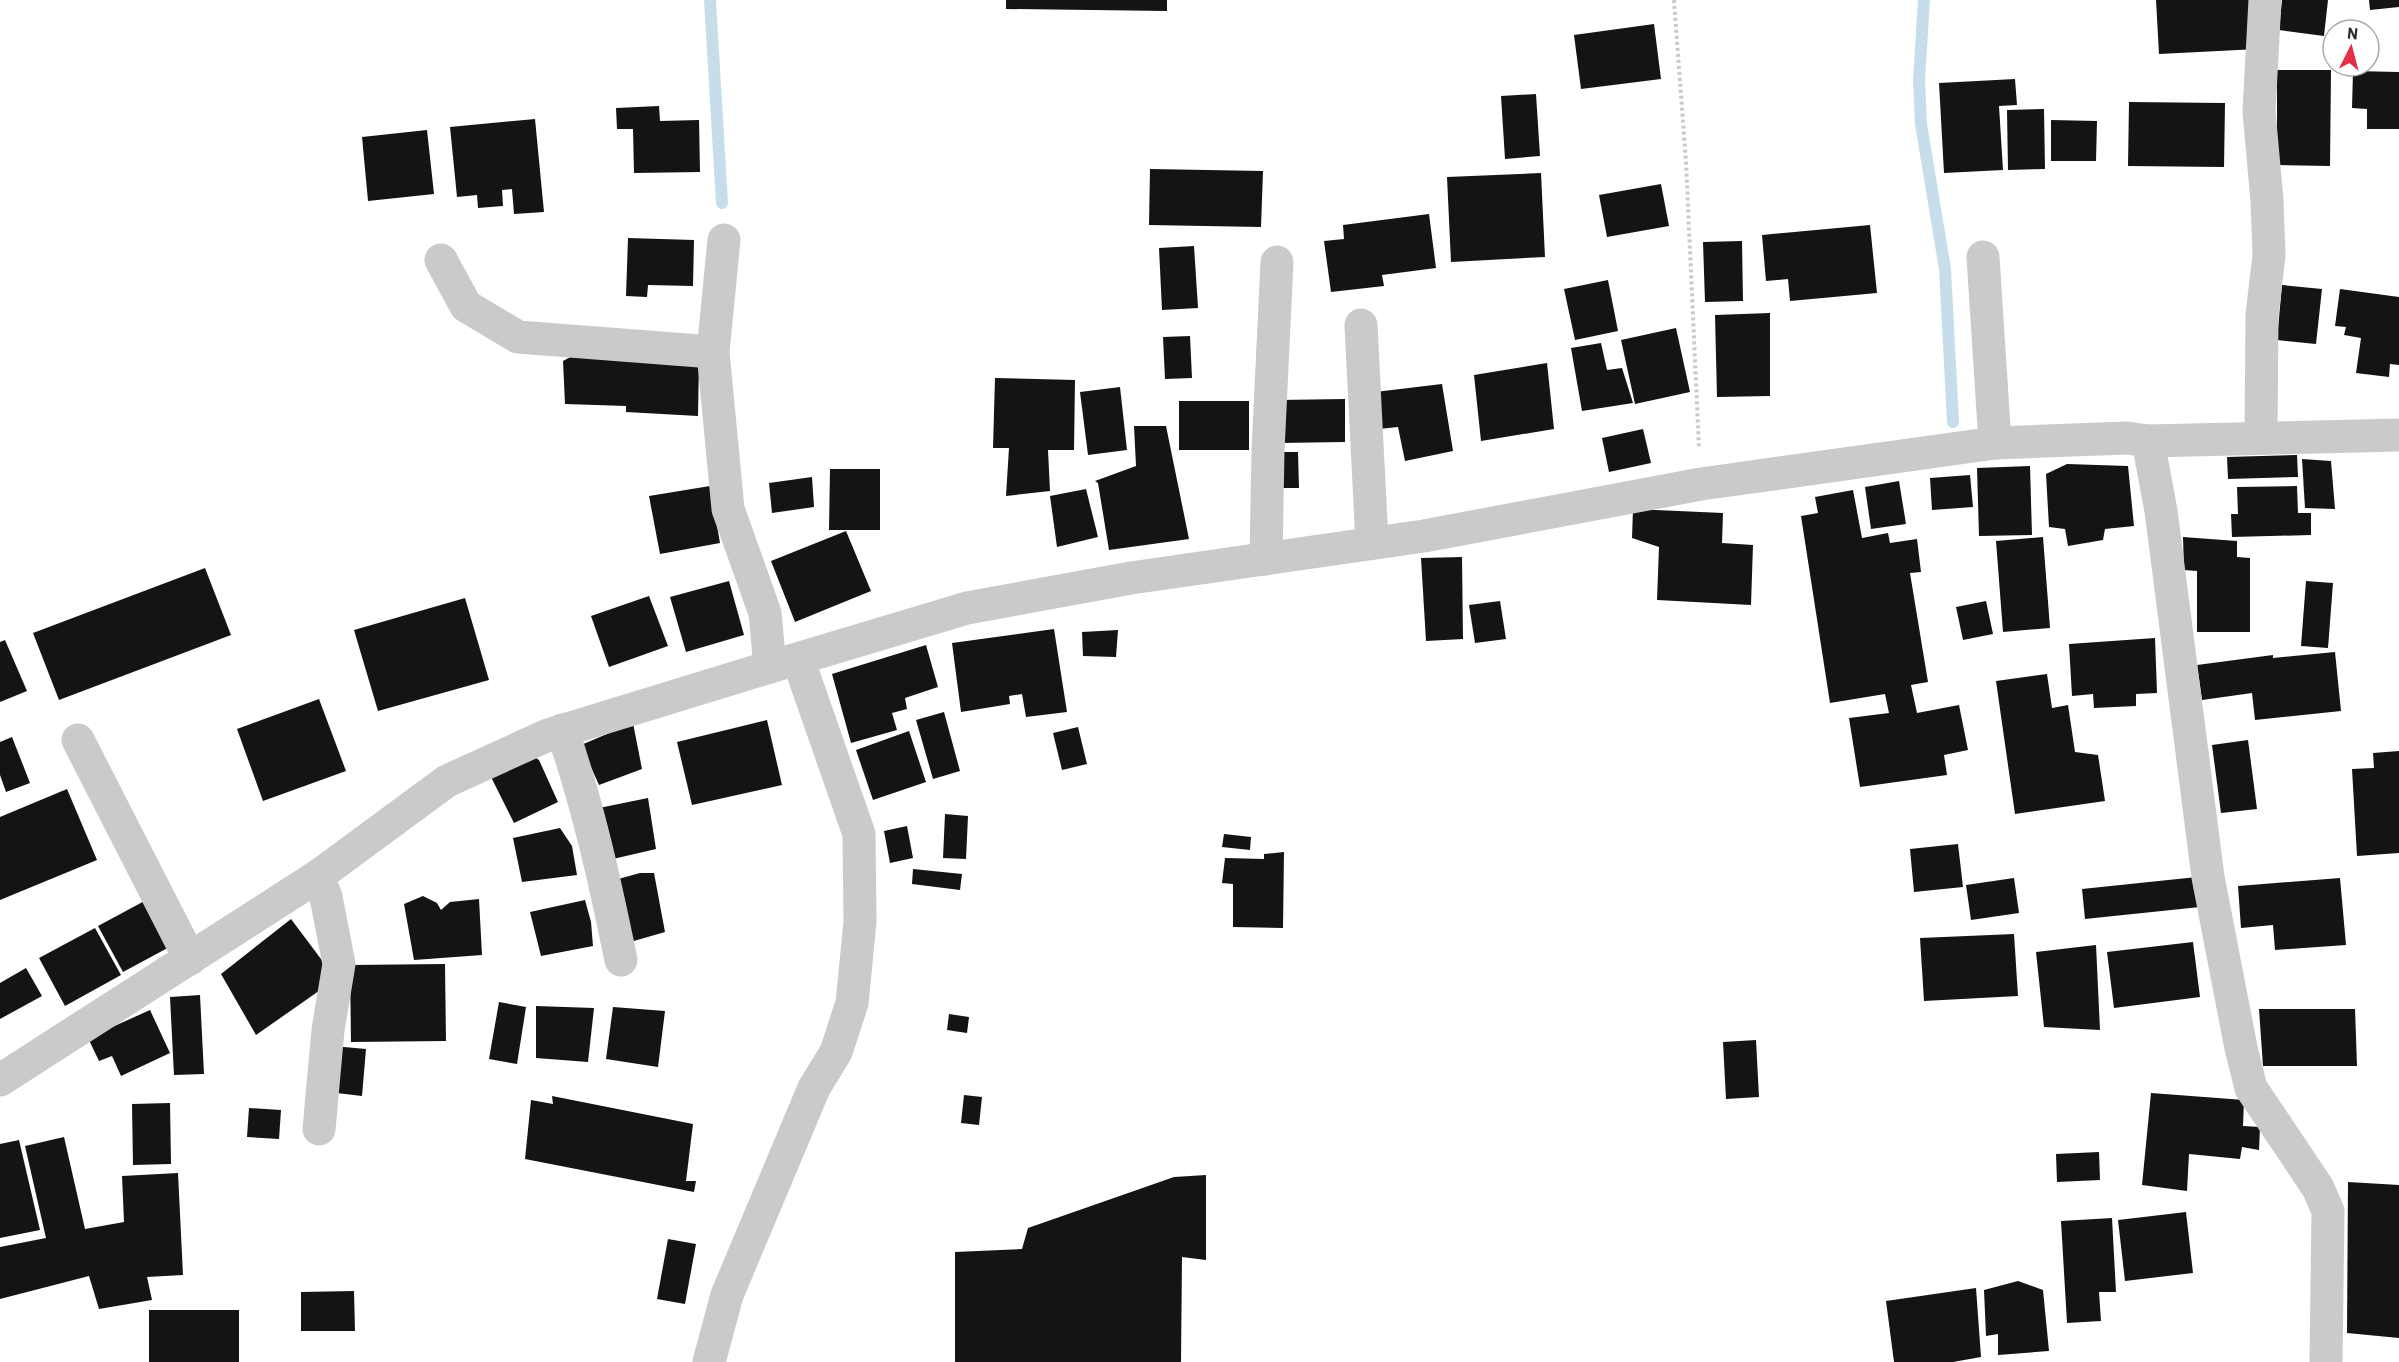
<svg xmlns="http://www.w3.org/2000/svg" width="2399" height="1362" font-family="Barlow,sans-serif">
<style>
.lines{fill:none;stroke-linecap:round;stroke-linejoin:round}
.stream{stroke:#c6deea;stroke-width:12}
.building{fill:#141414}
.path{stroke:#cacaca;stroke-width:4;stroke-dasharray:3 3;stroke-linecap:butt}
.minor{stroke:#cacaca;stroke-width:33}
.tertiary{stroke:#cacaca;stroke-width:33}
</style>
<rect width="100%" height="100%" fill="#fff"/>
<g class="lines">
<g class="stream">
<polyline points="710,0 722,203"/>
<polyline points="1924,0 1919,80 1921,124 1945,269 1953,422"/>
</g>
</g>
<g class="building">
<polygon points="1006,0 1167,0 1167,11 1006,9"/>
<polygon points="2156,0 2256,0 2258,49 2159,54"/>
<polygon points="2282,0 2328,0 2324,36 2279,30"/>
<polygon points="2369,0 2399,0 2399,7 2370,10"/>
<polygon points="1654,24 1661,79 1581,89 1574,35"/>
<polygon points="2277,70 2331,70 2330,166 2277,165"/>
<polygon points="2353,71 2399,72 2399,129 2367,129 2367,109 2352,108"/>
<polygon points="2015,79 2017,105 1999,106 2003,170 1944,173 1939,83"/>
<polygon points="1536,94 1540,156 1505,159 1501,96"/>
<polygon points="2129,102 2225,103 2224,167 2128,166"/>
<polygon points="659,106 660,121 699,120 700,172 634,173 633,129 617,129 616,108"/>
<polygon points="2044,109 2045,169 2008,170 2007,110"/>
<polygon points="535,119 544,212 514,214 512,189 502,190 503,206 478,208 477,195 457,197 450,127"/>
<polygon points="2051,120 2097,121 2096,161 2051,161"/>
<polygon points="427,130 434,194 368,201 362,137"/>
<polygon points="1150,169 1263,171 1261,227 1149,225"/>
<polygon points="1541,173 1545,257 1451,262 1447,177"/>
<polygon points="1661,184 1669,226 1607,237 1599,195"/>
<polygon points="1429,214 1436,268 1382,275 1384,286 1331,292 1324,241 1344,239 1343,225"/>
<polygon points="1870,225 1877,293 1790,301 1788,279 1766,281 1762,235"/>
<polygon points="628,238 694,240 693,286 648,285 647,297 626,296"/>
<polygon points="1742,241 1743,301 1705,302 1703,242"/>
<polygon points="1194,246 1198,308 1162,310 1159,248"/>
<polygon points="1608,280 1618,331 1575,340 1564,289"/>
<polygon points="2282,285 2322,289 2316,344 2277,340"/>
<polygon points="2340,289 2399,297 2399,365 2390,364 2389,377 2356,373 2361,338 2344,335 2346,327 2335,326"/>
<polygon points="1770,313 1770,396 1717,397 1715,315"/>
<polygon points="1676,328 1690,392 1635,404 1621,340"/>
<polygon points="1190,336 1192,378 1165,379 1163,337"/>
<polygon points="1601,343 1607,370 1622,368 1633,403 1582,411 1571,348"/>
<polygon points="574,355 699,360 698,416 626,412 626,406 565,404 563,361"/>
<polygon points="1547,363 1554,429 1481,441 1474,375"/>
<polygon points="995,378 1075,380 1074,450 1048,450 1050,491 1006,496 1009,448 993,448"/>
<polygon points="1442,384 1453,451 1405,461 1398,427 1379,429 1375,392"/>
<polygon points="1120,387 1127,450 1088,455 1080,392"/>
<polygon points="1345,399 1345,442 1278,443 1278,400"/>
<rect x="1179" y="401" width="70" height="49"/>
<polygon points="1134,426 1166,426 1189,539 1109,550 1098,483 1095,481 1136,466"/>
<polygon points="1643,429 1651,463 1609,472 1602,438"/>
<polygon points="1272,452 1298,452 1299,488 1273,488"/>
<polygon points="2297,455 2298,477 2228,479 2227,457"/>
<polygon points="2302,459 2331,461 2335,509 2305,508"/>
<polygon points="2067,464 2128,466 2134,526 2105,529 2103,540 2068,546 2065,529 2049,527 2046,474"/>
<polygon points="2030,466 2032,535 1979,536 1977,468"/>
<polygon points="830,469 880,469 880,530 829,530"/>
<polygon points="1970,475 1973,507 1932,510 1930,478"/>
<polygon points="812,477 814,507 772,513 769,483"/>
<polygon points="1899,481 1906,524 1871,529 1865,487"/>
<polygon points="710,486 720,543 660,554 649,496"/>
<polygon points="2297,486 2298,513 2311,513 2311,535 2232,537 2231,514 2238,514 2237,487"/>
<polygon points="1086,489 1098,537 1057,547 1050,496"/>
<polygon points="1853,490 1862,538 1888,533 1890,543 1917,539 1921,572 1910,573 1928,682 1911,685 1917,713 1959,705 1968,750 1944,755 1947,775 1860,787 1849,718 1889,713 1885,694 1830,703 1801,516 1818,513 1815,497"/>
<polygon points="1633,509 1723,513 1722,543 1753,545 1751,605 1657,600 1659,547 1632,538"/>
<polygon points="846,531 871,591 795,622 771,561"/>
<polygon points="2043,537 2050,628 2003,632 1996,541"/>
<polygon points="2183,537 2237,541 2237,557 2250,558 2250,632 2197,632 2197,571 2184,570"/>
<polygon points="1462,557 1463,639 1426,641 1421,558"/>
<polygon points="205,568 231,635 59,700 33,633"/>
<polygon points="729,581 744,635 686,652 670,597"/>
<polygon points="2306,581 2333,583 2328,648 2301,646"/>
<polygon points="649,596 668,646 609,667 591,616"/>
<polygon points="465,598 489,680 378,711 354,630"/>
<polygon points="1500,601 1506,639 1475,643 1469,605"/>
<polygon points="1986,601 1993,634 1963,640 1956,607"/>
<polygon points="1054,629 1067,712 1026,717 1022,694 1009,696 1010,704 961,712 952,643"/>
<polygon points="1118,630 1116,657 1083,656 1082,632"/>
<polygon points="2155,638 2157,693 2136,694 2136,706 2094,708 2093,694 2072,696 2069,644"/>
<polygon points="5,640 27,691 0,702 0,642"/>
<polygon points="926,645 938,687 905,698 907,709 892,713 897,730 851,743 832,674"/>
<polygon points="2335,652 2341,711 2255,720 2252,693 2202,700 2197,665 2273,655 2273,658"/>
<polygon points="2047,674 2052,708 2068,705 2075,752 2098,755 2105,801 2015,814 1996,681"/>
<polygon points="319,699 346,771 263,801 237,729"/>
<polygon points="944,712 960,771 933,779 916,720"/>
<polygon points="767,720 782,785 692,805 677,742"/>
<polygon points="633,723 642,769 599,785 581,745"/>
<polygon points="1078,727 1087,764 1062,770 1053,733"/>
<polygon points="909,731 926,782 873,800 856,750"/>
<polygon points="12,737 30,783 6,792 0,775 0,742"/>
<polygon points="2248,740 2257,809 2221,813 2212,745"/>
<polygon points="2399,751 2399,853 2357,856 2352,769 2374,768 2373,753"/>
<polygon points="531,755 539,760 558,802 514,823 490,775"/>
<polygon points="67,789 97,860 0,900 0,817"/>
<polygon points="648,798 656,849 613,859 599,808"/>
<polygon points="945,814 968,816 966,859 943,858"/>
<polygon points="907,826 913,858 890,863 884,831"/>
<polygon points="560,828 572,846 577,875 522,882 513,838"/>
<polygon points="1224,834 1251,837 1250,850 1222,847"/>
<polygon points="1958,844 1963,887 1914,892 1910,849"/>
<polygon points="1284,852 1283,928 1233,927 1233,884 1222,883 1225,858 1264,859 1264,854"/>
<polygon points="913,869 962,874 960,890 912,884"/>
<polygon points="640,873 654,873 665,932 620,945 611,881"/>
<polygon points="2197,877 2200,907 2085,919 2082,889"/>
<polygon points="2014,878 2019,913 1971,920 1966,885"/>
<polygon points="2340,878 2346,945 2275,950 2273,925 2241,928 2238,886"/>
<polygon points="423,896 437,903 441,910 450,902 479,899 482,955 414,960 404,904"/>
<polygon points="150,898 175,944 123,972 98,926"/>
<polygon points="585,900 591,922 593,946 541,956 530,912"/>
<polygon points="291,919 336,979 256,1035 221,974"/>
<polygon points="95,928 121,975 65,1006 39,958"/>
<polygon points="2014,934 2018,996 1924,1001 1920,938"/>
<polygon points="2193,942 2200,997 2114,1008 2107,952"/>
<polygon points="2096,945 2100,1030 2044,1027 2036,952"/>
<polygon points="445,964 446,1041 351,1042 350,965"/>
<polygon points="26,968 42,996 0,1019 0,983"/>
<polygon points="200,995 204,1074 174,1075 170,997"/>
<polygon points="499,1002 526,1007 517,1064 489,1059"/>
<polygon points="536,1006 594,1008 588,1062 536,1058"/>
<polygon points="613,1007 665,1011 658,1067 606,1059"/>
<polygon points="2259,1009 2355,1009 2357,1066 2263,1066"/>
<polygon points="150,1010 170,1053 121,1076 112,1056 99,1061 88,1038"/>
<polygon points="949,1014 969,1017 967,1033 947,1030"/>
<polygon points="1756,1040 1759,1097 1726,1099 1723,1042"/>
<polygon points="333,1046 366,1049 362,1096 328,1092"/>
<polygon points="2151,1093 2244,1100 2243,1126 2260,1127 2259,1150 2242,1147 2240,1159 2189,1154 2187,1191 2142,1185"/>
<polygon points="964,1095 982,1097 979,1125 961,1123"/>
<polygon points="552,1096 693,1124 686,1181 696,1181 694,1192 525,1159 531,1100 553,1104"/>
<polygon points="170,1103 171,1164 133,1165 132,1104"/>
<polygon points="249,1108 281,1110 279,1139 247,1137"/>
<polygon points="64,1137 85,1229 124,1222 122,1176 178,1173 183,1275 147,1277 152,1300 99,1309 89,1276 0,1299 0,1247 46,1238 25,1146"/>
<polygon points="19,1140 40,1230 0,1238 0,1144"/>
<polygon points="2099,1152 2100,1180 2057,1182 2056,1154"/>
<polygon points="1206,1175 1206,1260 1182,1257 1181,1362 955,1362 955,1252 1022,1249 1028,1228 1174,1177"/>
<polygon points="2348,1182 2399,1185 2399,1338 2347,1333"/>
<polygon points="2186,1212 2193,1273 2125,1281 2118,1220"/>
<polygon points="2112,1218 2116,1292 2099,1292 2101,1321 2067,1323 2061,1221"/>
<polygon points="668,1239 696,1244 685,1304 657,1299"/>
<polygon points="2018,1281 2043,1290 2049,1351 1998,1355 1998,1334 1986,1336 1984,1290"/>
<polygon points="1976,1288 1981,1357 1953,1362 1894,1362 1886,1301"/>
<polygon points="354,1291 355,1331 301,1331 301,1292"/>
<rect x="149" y="1310" width="90" height="52"/>
</g>
<g class="lines">
<polyline class="path" points="1674,0 1686,162 1699,448"/>
<g class="minor">
<polyline points="724,240 713,352 728,509 765,613 770,667"/>
<polyline points="1983,257 1995,443"/>
<polyline points="441,260 466,306 518,337 713,352"/>
<polyline points="1361,325 1372,543"/>
<polyline points="2261,438 2262,315 2269,255 2267,201 2259,111 2265,0"/>
<polyline points="2148,441 2161,511 2208,877 2241,1048 2251,1088 2318,1188 2328,1211 2326,1362"/>
<polyline points="1266,559 1268,451 1277,262"/>
<path d="M562,730C588,805 605,882 621,960"/>
<polyline points="78,740 190,959"/>
<polyline points="318,876 326,897 339,964 328,1030 319,1129"/>
<polyline points="709,1362 727,1295 814,1088 836,1052 852,1003 860,922 859,834 798,659"/>
</g>
<polyline class="tertiary" points="0,1080 318,876 447,781 548,735 770,667 967,608 1131,578 1424,536 1701,484 1995,443 2127,438 2148,441 2399,435"/>
</g>
<g transform="translate(2351 48) rotate(6)"><circle r="28" fill="#ffffff" stroke="#ababab" stroke-width="1.5"/>
<path d="M0-4.5L10 22L0 15L-10 22Z" fill="#e42f46"/>
<text y="-9" font-size="16" font-weight="bold" text-anchor="middle" fill="#2d2d2d">N</text>
</g>
</svg>
